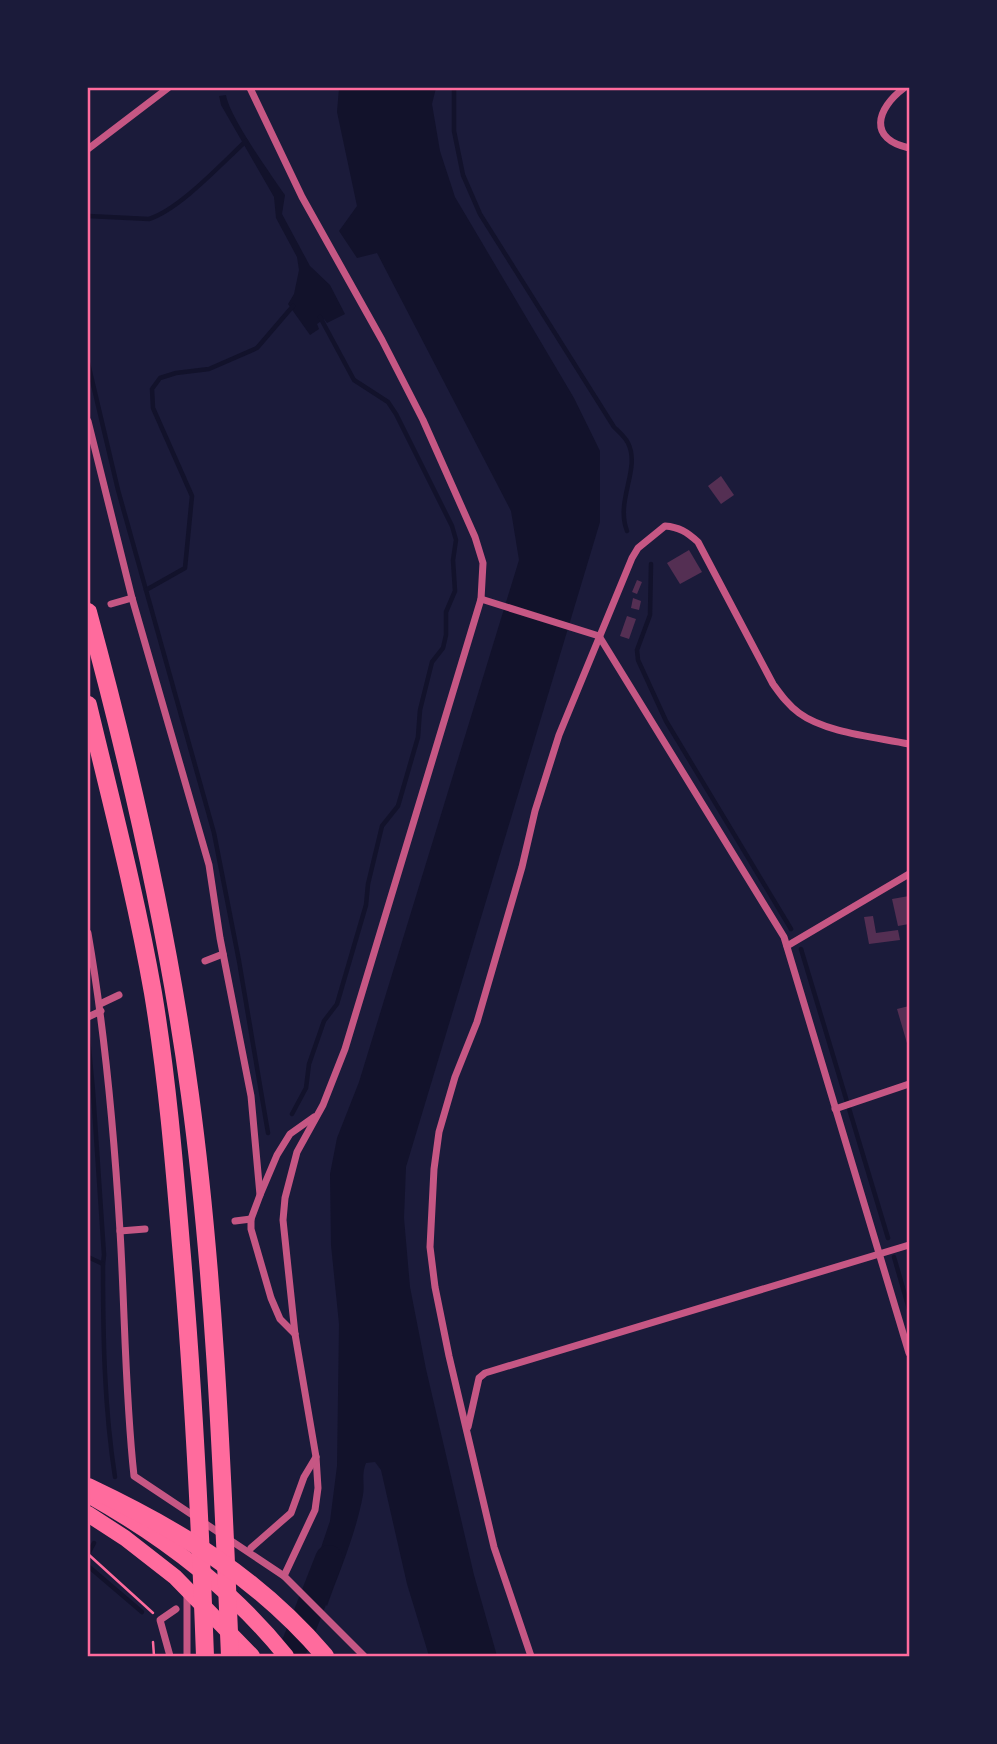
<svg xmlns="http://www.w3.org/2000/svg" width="997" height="1744" font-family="'Libre Baskerville',serif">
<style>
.water{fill:#12122b}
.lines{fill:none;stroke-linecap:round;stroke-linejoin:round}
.stream{stroke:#12122b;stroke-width:4.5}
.river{stroke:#12122b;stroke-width:28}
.building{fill:#542f53}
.path{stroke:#ff6b9d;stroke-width:2.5}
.minor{stroke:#c65784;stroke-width:7}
.trunk{stroke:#ff6b9d;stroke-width:16}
.motorway{stroke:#ff6b9d;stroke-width:18}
.neatline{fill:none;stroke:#ff6b9d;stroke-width:2.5}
</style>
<rect width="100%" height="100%" fill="#1b1b3a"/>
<g class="water">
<path d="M339,88H436L432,104L440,151L455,197L574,398L600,451V522L406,1167L404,1218L410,1287L426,1369L474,1575L497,1656H429L407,1584L381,1470L375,1462L366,1463C361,1475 365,1484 363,1495C356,1533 340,1570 327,1606L308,1586L330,1521L337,1466L339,1324L331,1245L330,1174L337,1138L359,1082L519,560L511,511L377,253L357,258L339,231L357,206L337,112Z"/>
<path d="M226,95C230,118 270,173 285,195L282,214L310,266L330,285L345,314L327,323L324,319L317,324L319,329L310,335L288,304L294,294L299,270L297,257L276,218L274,197L221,105L219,96Z"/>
</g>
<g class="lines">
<g class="stream">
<path d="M454,88V131L463,175L480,214L614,427C619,432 625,437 628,443C641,469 615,500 627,531"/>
<path d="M88,216L149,219C180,209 221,164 246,141"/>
<polyline points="88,363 118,490 146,590"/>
<polyline points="651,564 650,615 637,650 638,660 666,721 791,929"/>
<polyline points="801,949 888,1238"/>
<polyline points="88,1038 93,1091 104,1255 103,1264 88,1257"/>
<polyline points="292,1114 306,1088 309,1064 324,1021 337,1004 366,905 368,884 382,826 398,806 418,737 420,710 432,662 443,648 446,635 446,612 455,591 453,560 456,540 452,526 396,414 388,402 354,380 320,317"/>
<polyline points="268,1133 239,961 214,833 146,590 185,568 192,496 153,408 152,389 160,378 176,373 209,369 257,348 293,306"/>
<polyline points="894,1257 909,1309"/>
<path d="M103,1264C103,1336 104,1406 115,1477"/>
<polyline points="88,1554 94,1543"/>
<polyline points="88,1566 142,1612"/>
</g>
<polyline class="river" points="288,1656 296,1643 329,1559"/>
</g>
<g class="building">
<polygon points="721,476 734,495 721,504 708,486"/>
<polygon points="689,550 702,572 680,584 667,563"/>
<polygon points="637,580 642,582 637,594 632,592"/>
<polygon points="633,598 641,601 639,610 631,608"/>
<polygon points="627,616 636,619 629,639 620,636"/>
<polygon points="909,896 909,924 898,926 892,899"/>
<polygon points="873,916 876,933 898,930 900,940 869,944 864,917"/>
<polygon points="909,1006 909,1050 897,1009"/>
</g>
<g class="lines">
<g class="path">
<polyline points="88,1554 153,1613"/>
<polyline points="153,1642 154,1656"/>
</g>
<g class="minor">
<polyline points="250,88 302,197 382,340 423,420 475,537 483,563 481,599 345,1049 323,1105 297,1152 285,1198 283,1220 295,1334 316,1457 318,1488 315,1510 284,1576"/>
<path d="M904,88C876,109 868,139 909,148"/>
<polyline points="88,149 168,88"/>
<polyline points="88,421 132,598 209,865 220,938 251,1096 260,1195 251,1219 251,1229 271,1298 280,1319 295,1334"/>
<polyline points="481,599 599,636 784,937 909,1353"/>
<polyline points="111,604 132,598"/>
<path d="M88,933C105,1031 114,1131 120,1231C125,1313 125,1394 134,1476L284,1576L364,1656"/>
<polyline points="787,946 909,874"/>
<polyline points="205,961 223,954"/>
<polyline points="100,1004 119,995"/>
<polyline points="88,1017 101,1011"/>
<polyline points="835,1109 909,1084"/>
<polyline points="260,1195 277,1155 290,1134 314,1117"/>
<polyline points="235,1221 251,1219"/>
<polyline points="120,1231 145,1229"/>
<polyline points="468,1427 479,1378 485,1373 909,1245"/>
<polyline points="251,1548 291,1513 304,1477 316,1457"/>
<polyline points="187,1594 187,1656"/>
<polyline points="170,1656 160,1620 176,1609"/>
<path d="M531,1656L494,1547L449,1356L435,1287L430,1247L434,1169L439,1132L455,1077L477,1022L522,867L535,811L559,735L632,558L638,548L665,526C679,527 687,532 698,542L773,684C781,695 788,705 799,713C826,733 876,737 909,744"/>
</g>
<g class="trunk">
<path d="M90,1496C163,1537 233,1590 286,1656"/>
<polyline points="88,1514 125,1538 175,1577 252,1656"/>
</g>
<g class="motorway">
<path d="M88,612C131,770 168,931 190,1095C215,1280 222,1469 230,1656"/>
<path d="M88,705C111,801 136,896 153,993C167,1077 174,1161 181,1245C193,1382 200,1519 205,1656"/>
<path d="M88,1487C181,1531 257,1577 325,1656"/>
</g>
</g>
<rect width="997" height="1744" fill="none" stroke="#1b1b3a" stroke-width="178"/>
<rect x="89" y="89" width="819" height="1566" class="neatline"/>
</svg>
